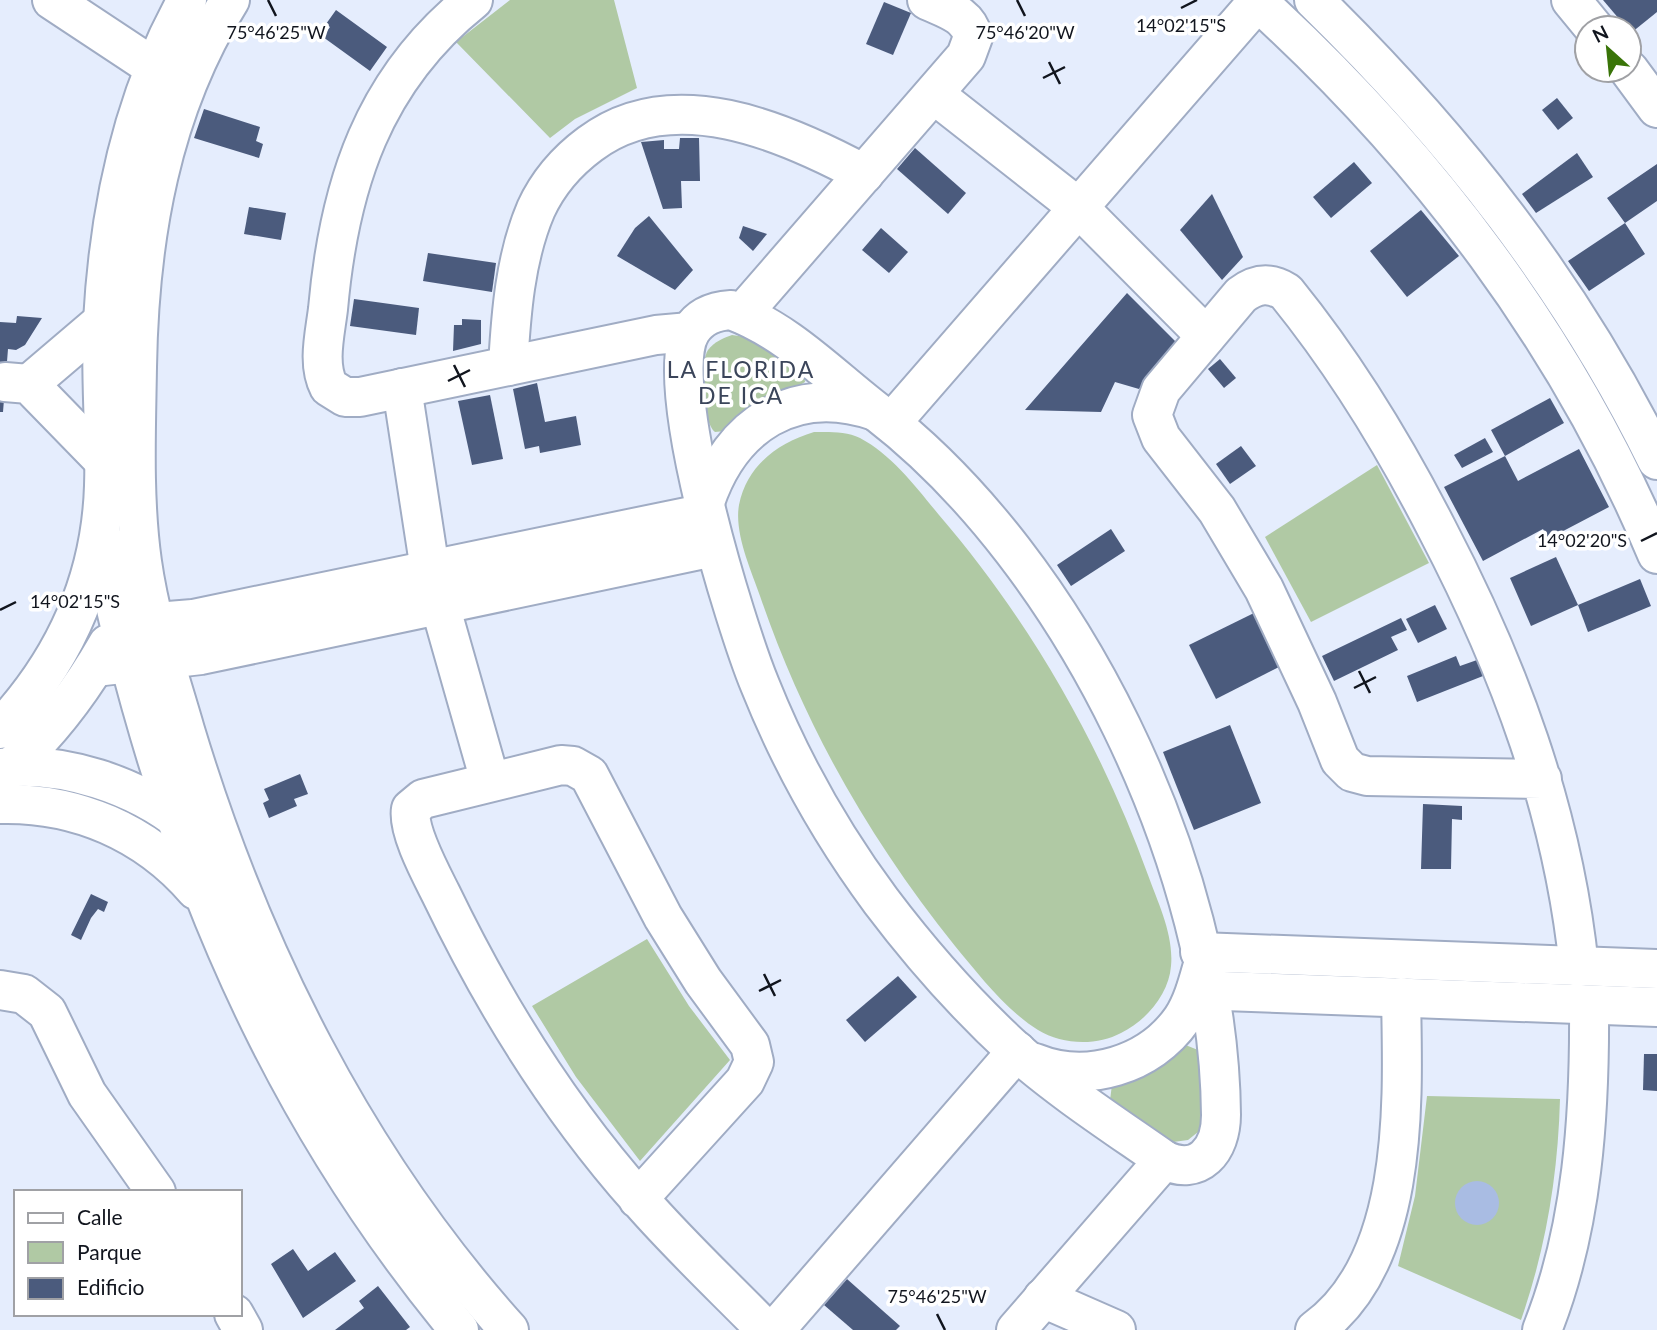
<svg xmlns="http://www.w3.org/2000/svg" width="1657" height="1330" font-family="Lato,sans-serif">
<style>
.green{fill:#b0c9a4}
.water{fill:#a9bce3}
.building{fill:#4b5b7d}
.lines{fill:none;stroke-linecap:round;stroke-linejoin:round}
.minor-casing{stroke:#a0acc4;stroke-width:42}
.minor{stroke:#fff;stroke-width:38}
.ticks{fill:none;stroke:#11151e;stroke-width:2.5}
.labels{text-anchor:middle;dominant-baseline:central;stroke-width:7;stroke-linejoin:round;paint-order:stroke}
.neighbourhood-label{font-size:23px;letter-spacing:2px;fill:#3b455a;stroke:#fff}
.ticks-label{font-size:18px;text-anchor:middle;fill:#11151e;stroke:#fff;stroke-width:7;stroke-linejoin:round;paint-order:stroke}
</style>
<rect width="100%" height="100%" fill="#e5edfd"/>
<g class="green">
<polygon points="510,0 614,0 637,88 575,119 550,138 456,42"/>
<path d="M732,335L752,338L804,374L805,382L725,431L715,432C702,422 699,364 708,350C714,342 723,338 732,335Z"/>
<path d="M814,432C829,432 846,431 860,438C892,455 916,487 939,515C1030,621 1100,743 1148,875C1158,903 1174,935 1171,966C1169,994 1146,1021 1121,1033C1097,1046 1062,1045 1038,1030C1006,1010 979,975 955,946C870,840 804,725 760,596C751,570 734,533 739,505C747,465 778,443 814,432Z"/>
<polygon points="1377,465 1429,563 1311,622 1265,537"/>
<polygon points="647,939 689,1006 730,1060 640,1161 576,1077 532,1006"/>
<polygon points="1183,1044 1198,1050 1203,1128 1188,1140 1166,1143 1110,1100 1112,1085"/>
<path d="M1427,1096L1560,1099C1558,1175 1546,1248 1521,1320L1398,1266L1415,1196Z"/>
</g>
<circle class="water" cx="1477" cy="1203" r="22"/>
<g class="building">
<polygon points="1603,0 1657,0 1657,12 1631,33"/>
<polygon points="884,2 911,13 893,55 866,44"/>
<polygon points="336,10 387,47 370,71 323,37 330,27 326,24"/>
<polygon points="1557,98 1573,118 1558,130 1542,110"/>
<polygon points="204,109 260,127 256,141 263,144 259,158 194,138"/>
<polygon points="680,138 699,138 700,181 681,181 682,208 663,209 641,142 664,140 664,149 679,149"/>
<polygon points="915,148 966,193 948,214 897,169"/>
<polygon points="1577,153 1593,177 1536,213 1522,194"/>
<polygon points="1354,162 1372,183 1331,218 1313,197"/>
<polygon points="1657,164 1657,201 1625,223 1645,254 1589,291 1568,261 1625,223 1607,198"/>
<polygon points="1212,194 1243,257 1222,280 1180,230"/>
<polygon points="249,207 286,213 281,240 244,234"/>
<polygon points="1421,210 1459,256 1407,297 1370,251"/>
<polygon points="649,216 693,270 675,290 617,256 635,228"/>
<polygon points="743,226 767,234 753,251 739,238"/>
<polygon points="881,228 908,252 889,273 862,250"/>
<polygon points="428,253 496,263 492,292 423,281"/>
<polygon points="1127,293 1178,344 1139,389 1115,382 1101,412 1025,410"/>
<polygon points="354,299 419,308 416,335 350,326"/>
<polygon points="17,316 42,318 25,345 16,350 8,349 3,412 0,412 0,322 16,323"/>
<polygon points="462,319 481,320 481,344 453,351 454,325 462,325"/>
<polygon points="1220,359 1236,378 1224,388 1208,369"/>
<polygon points="537,383 545,422 576,416 581,445 540,453 539,446 525,449 513,389"/>
<polygon points="490,395 503,459 472,465 458,401"/>
<polygon points="1550,398 1564,423 1505,456 1491,430"/>
<polygon points="1485,438 1493,452 1462,468 1454,455"/>
<polygon points="1241,446 1256,466 1230,484 1216,464"/>
<polygon points="1579,449 1609,507 1548,539 1543,529 1483,561 1444,487 1505,456 1518,481"/>
<polygon points="1111,529 1125,551 1071,586 1057,565"/>
<polygon points="1556,557 1578,605 1531,626 1510,578"/>
<polygon points="1640,579 1651,606 1588,632 1578,605"/>
<polygon points="1435,605 1447,629 1418,643 1406,619"/>
<polygon points="1256,612 1283,665 1216,699 1189,645"/>
<polygon points="1401,618 1407,630 1391,637 1398,650 1334,681 1322,656"/>
<polygon points="1456,656 1460,666 1477,660 1483,676 1417,702 1407,676"/>
<polygon points="1230,725 1261,803 1194,830 1163,752"/>
<polygon points="300,774 308,794 294,799 297,806 269,818 263,803 269,800 264,789"/>
<polygon points="1423,804 1462,806 1462,820 1452,819 1451,869 1421,869"/>
<polygon points="91,894 108,902 104,912 98,909 91,918 81,940 71,935"/>
<polygon points="898,976 917,997 865,1042 846,1020"/>
<polygon points="1644,1054 1657,1054 1657,1091 1643,1090"/>
<polygon points="293,1249 308,1271 335,1252 356,1281 303,1318 271,1264"/>
<polygon points="847,1279 900,1326 896,1330 853,1330 824,1305"/>
<polygon points="378,1286 410,1327 406,1330 335,1330 364,1308 359,1301"/>
</g>
<g class="lines">
<g class="minor-casing">
<g id="minor">
<polyline points="52,0 176,82"/>
<path d="M230,0C161,110 139,238 137,367C136,431 133,498 142,562C150,619 169,675 185,730C251,949 355,1159 509,1330"/>
<path d="M473,0C373,80 339,185 328,309C325,334 317,364 329,387L345,397H360L656,335L690,332"/>
<path d="M1256,0C1426,154 1568,341 1657,554"/>
<path d="M1314,0C1453,136 1571,285 1657,460"/>
<polyline points="1571,0 1594,28"/>
<polyline points="1629,70 1657,108"/>
<polyline points="935,95 1079,208 1206,336"/>
<path d="M731,310C788,331 830,376 877,412C1073,563 1219,867 1221,1115C1221,1150 1199,1177 1164,1160C1114,1125 1060,1090 1015,1050C966,1005 921,954 881,901C832,835 790,760 760,685C736,627 660,381 691,331C700,316 715,311 731,310Z"/>
<path d="M742,314L966,56L973,37C968,14 946,9 927,0"/>
<path d="M508,366C511,314 515,258 536,209C548,183 567,161 590,144C672,82 784,131 864,174"/>
<polyline points="5,382 29,384 104,461"/>
<polyline points="29,384 103,321 120,322"/>
<polyline points="402,388 430,570 490,781"/>
<polyline points="892,422 1259,0"/>
<path d="M705,502C731,425 794,383 875,411"/>
<path d="M101,533C110,593 126,650 142,708C207,940 305,1144 459,1330"/>
<polyline points="132,624 193,619 706,513"/>
<polyline points="95,667 201,655 714,547"/>
<path d="M0,729C64,661 101,580 104,486C106,431 100,376 103,321C109,210 132,98 187,0"/>
<path d="M0,768C63,761 136,785 185,825"/>
<path d="M0,777C45,739 79,695 108,644"/>
<path d="M1542,779L1367,776L1352,772L1340,760L1317,702L1264,589L1217,510L1161,438L1152,415L1161,390L1241,295C1257,283 1270,282 1286,292C1346,366 1394,445 1437,529C1509,667 1563,811 1579,967"/>
<path d="M0,804C76,802 146,832 196,890"/>
<polyline points="1200,952 1657,969"/>
<polyline points="0,990 24,994 47,1012 87,1094 156,1192"/>
<polyline points="1196,990 1657,1007"/>
<path d="M1035,1063C1087,1084 1150,1065 1182,1019C1192,1004 1197,986 1202,968"/>
<path d="M638,1199L745,1081L754,1062L750,1045L703,981L663,917L589,775L573,766L561,765L423,799L411,809C407,830 431,874 441,894C493,1002 560,1110 640,1200C680,1246 724,1287 766,1330"/>
<polyline points="1043,1298 1116,1330"/>
<polyline points="234,1314 243,1330"/>
<polyline points="775,1330 1017,1051"/>
<polyline points="1016,1330 1164,1160"/>
<path d="M1315,1330C1410,1262 1403,1101 1401,997"/>
<path d="M1542,1330C1583,1228 1590,1113 1589,1005"/>
</g>
</g>
<use href="#minor" class="minor"/>
</g>
<path class="ticks" d="M268,0L276,16M1017,0L1025,16M1181,8L1197,0M1049,62L1060,84M1043,78L1065,67M454,365L465,387M448,381L470,370M1641,541L1657,533M0,610L16,602M1359,671L1370,693M1354,688L1376,677M764,974L775,996M759,991L781,980M937,1314L945,1330"/>
<g class="labels">
<g class="neighbourhood-label">
<text x="741" y="369">LA FLORIDA<tspan x="741" dy="26">DE ICA</tspan></text>
</g>
</g>
<g class="ticks-label">
<text x="1181" y="32">14°02'15"S</text>
<text x="276" y="39">75°46'25"W</text>
<text x="1025" y="39">75°46'20"W</text>
<text x="1582" y="547">14°02'20"S</text>
<text x="75" y="608">14°02'15"S</text>
<text x="937" y="1303">75°46'25"W</text>
</g>
<rect x="14" y="1190" width="228" height="126" fill="#ffffff" stroke="#a0a1a5" stroke-width="2"/>
<rect x="28" y="1213" width="35" height="10" fill="#ffffff" stroke="#a0a1a5" stroke-width="2"/>
<text x="77" y="1225" font-size="21" fill="#11151e">Calle</text>
<rect x="28" y="1242" width="35" height="21" fill="#b0c9a4" stroke="#a0a1a5" stroke-width="2"/>
<text x="77" y="1260" font-size="21" fill="#11151e">Parque</text>
<rect x="28" y="1278" width="35" height="21" fill="#4b5b7d" stroke="#a0a1a5" stroke-width="2"/>
<text x="77" y="1295" font-size="21" fill="#11151e">Edificio</text>
<g transform="translate(1608 49) rotate(333)"><circle r="33" fill="#ffffff" stroke="#a0a1a5" stroke-width="2"/>
<path d="M0-5L12 26L0 18L-12 26Z" fill="#397408"/>
<text y="-10" font-size="19" font-weight="bold" text-anchor="middle" fill="#11151e">N</text>
</g>
</svg>
